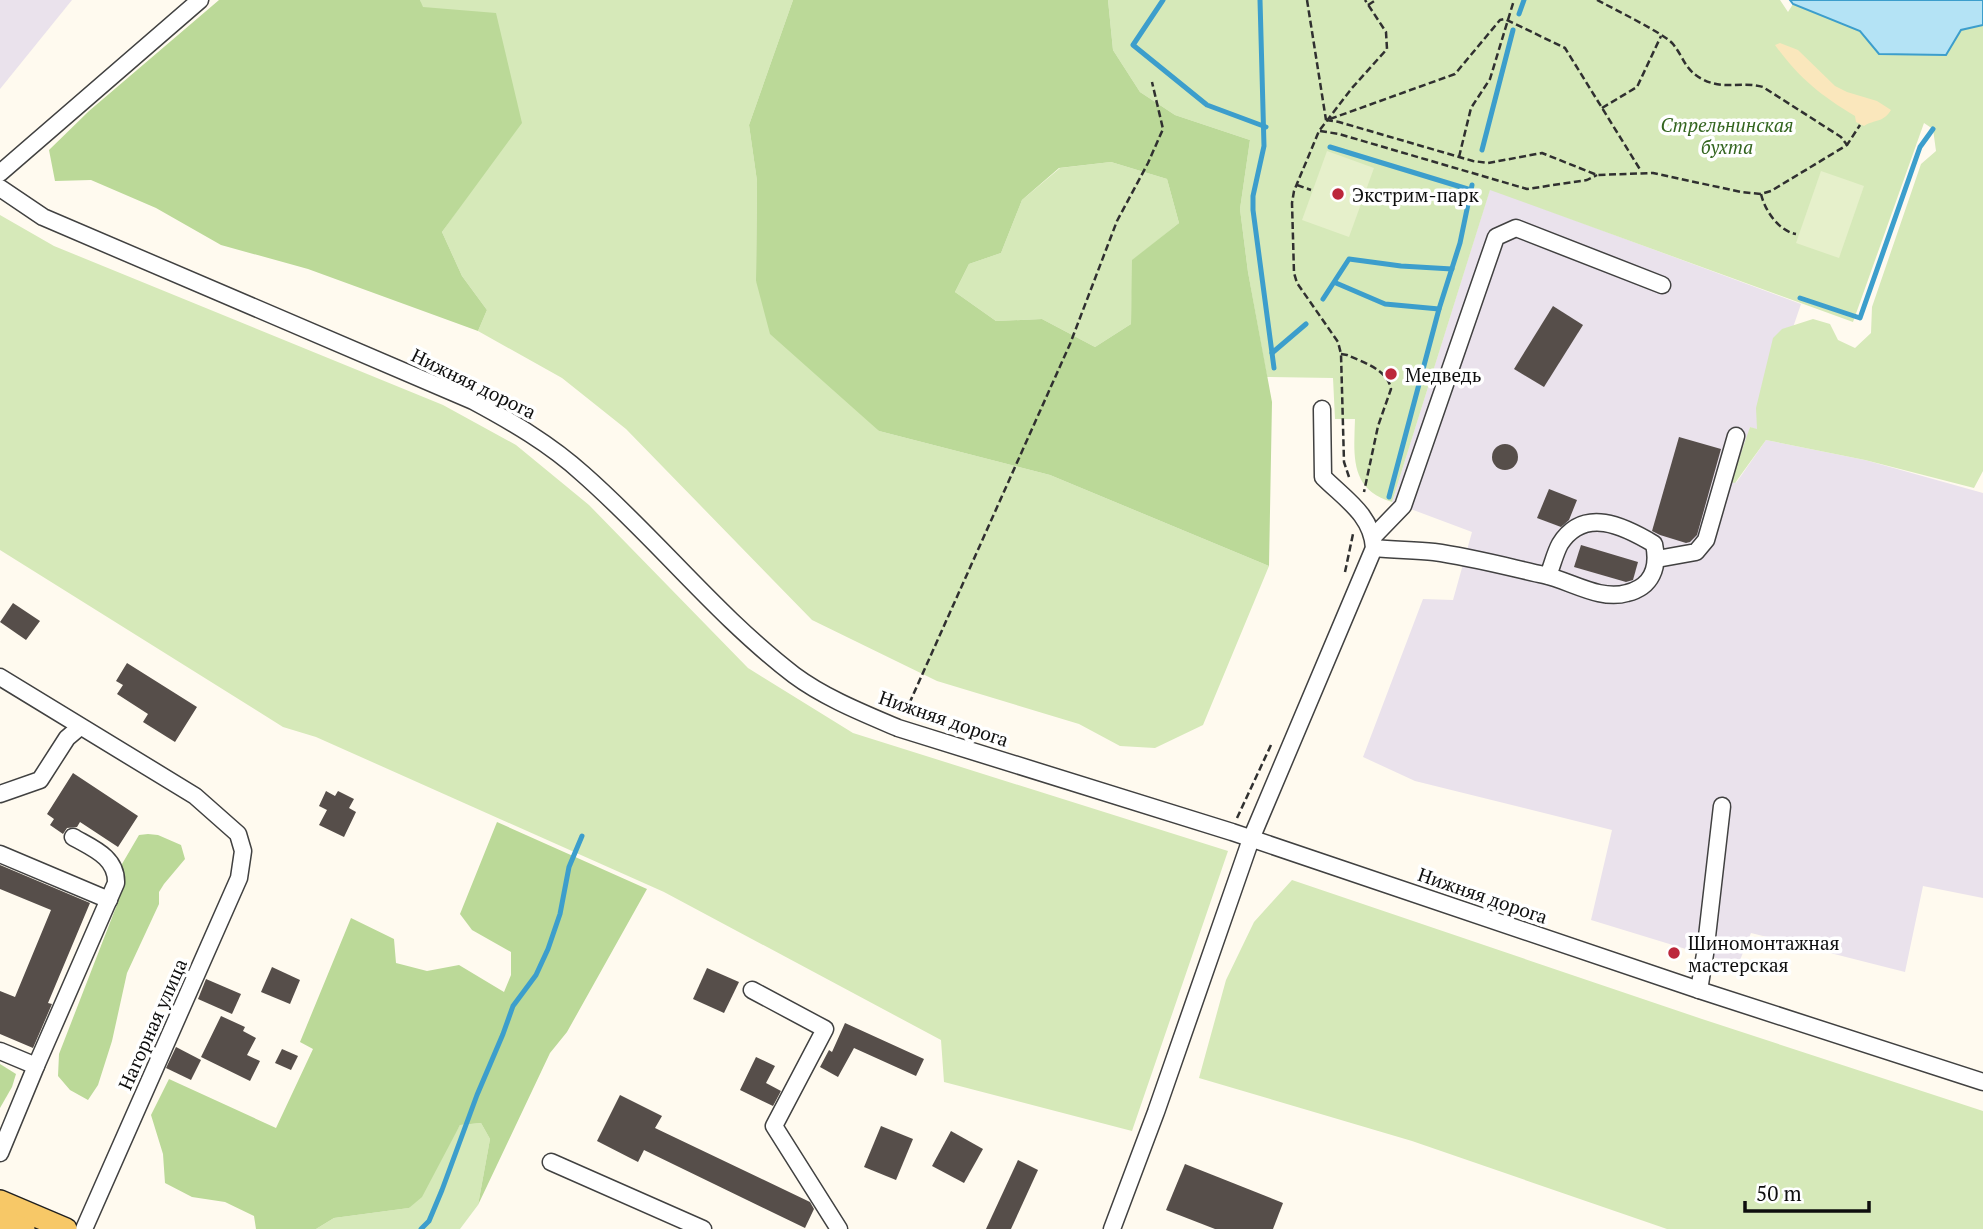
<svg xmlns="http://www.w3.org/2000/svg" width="1983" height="1229" font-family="'PT Serif',serif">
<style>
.industrial{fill:#eae2ec}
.green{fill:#d6e9b9}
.forest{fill:#bbd998;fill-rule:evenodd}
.sand{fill:#fae7bc}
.pitch{fill:#e6f0cb}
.water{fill:#b4e3f5;stroke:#3c9ecc;stroke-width:2}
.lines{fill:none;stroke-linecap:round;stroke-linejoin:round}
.stream{stroke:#3c9ecc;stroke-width:5}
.building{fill:#564e4a}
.minor-casing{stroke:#414141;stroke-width:19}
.major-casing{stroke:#1f1f1f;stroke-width:24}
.path{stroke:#303030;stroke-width:2.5;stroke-dasharray:7 3.5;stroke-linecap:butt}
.minor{stroke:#fff;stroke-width:16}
.major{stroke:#f7c867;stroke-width:21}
.poi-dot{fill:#bc273b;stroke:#fff;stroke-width:2.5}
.labels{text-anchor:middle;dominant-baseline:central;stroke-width:7;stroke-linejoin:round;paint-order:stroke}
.park-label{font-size:19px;font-style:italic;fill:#33651f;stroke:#fff}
.poi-label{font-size:19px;fill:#0e0e0e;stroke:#fff;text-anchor:start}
.street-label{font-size:19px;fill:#0e0e0e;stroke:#fff}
</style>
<rect width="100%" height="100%" fill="#fffaef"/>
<g class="industrial">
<polygon points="0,0 72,0 0,89"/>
<polygon points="1490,189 1801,304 1758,430 1750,427 1736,483 1766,440 1865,460 1983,493 1983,898 1923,886 1905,972 1751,933 1738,965 1591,920 1612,830 1415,781 1363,757 1423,599 1453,600 1472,532 1392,502"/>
</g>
<g class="green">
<polygon points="420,0 793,0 749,125 757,181 756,281 879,431 1050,475 1269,566 1203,725 1155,748 1120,746 1079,724 937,681 812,620 626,429 562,378 478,331 487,310 462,276 442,232 471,191"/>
<path d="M1108,0H1780L1788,12L1793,4L1860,31L1879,54L1946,55L1961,30L1983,25V471L1974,488L1865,460L1766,440L1735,483L1731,482L1750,427L1757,429L1756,408L1773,338L1782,329L1813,319L1830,324L1838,340L1855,348L1871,333L1872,307L1921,164L1936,151L1933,129L1924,123L1853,322L1490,190L1392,502C1349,490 1354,454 1355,419H1335L1333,378L1267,377L1248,272L1240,209L1250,140L1175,115L1140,92L1113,50Z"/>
<polygon points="1111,162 1167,179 1179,223 1133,260 1131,324 1095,347 1042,319 996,321 955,292 969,264 1001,253 1022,200 1060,168"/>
<polygon points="0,215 54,246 443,405 516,445 589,505 748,668 853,733 1228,851 1132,1131 944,1082 941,1040 664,892 316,737 283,727 0,550"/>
<polygon points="1292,880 1702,1019 1983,1111 1983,1229 1667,1229 1412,1141 1199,1078 1226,980 1254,922"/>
<polygon points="481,1123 490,1139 478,1205 460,1229 316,1229 334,1218 409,1208 460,1125"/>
</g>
<g class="forest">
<polygon points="219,0 420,0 423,7 496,13 522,123 442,232 462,276 487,310 478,331 308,269 221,245 156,208 91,180 55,181 49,150 89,111"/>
<path d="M793,0H1108L1113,50L1140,92L1175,115L1250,140L1240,209L1248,272L1272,402L1269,566L1050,475L879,431L770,334L756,281L757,181L749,125ZM1111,162L1167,179L1179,223L1132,260L1131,324L1095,347L1042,319L996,321L955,292L969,264L1001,253L1022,200L1059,168Z"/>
<polygon points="497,822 647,889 567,1032 550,1053 478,1205 490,1139 481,1123 460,1125 422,1197 409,1208 334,1218 316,1229 256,1229 254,1216 225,1202 192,1197 165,1183 163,1154 151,1115 169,1079 276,1128 313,1049 300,1042 351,918 394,939 396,963 427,971 459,965 504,992 511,975 511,952 472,930 460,914"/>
<polygon points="148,834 158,835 181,845 185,859 164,884 159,892 159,904 127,973 112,1041 98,1085 88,1100 70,1090 58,1076 59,1054 118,902 122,864 139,835"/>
<polygon points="0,1064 16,1074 12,1087 0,1108"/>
</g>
<path class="sand" d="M1780,43L1798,50L1835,86L1847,92L1877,101L1891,110C1883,123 1875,119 1864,126L1856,122L1855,116C1820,95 1799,78 1775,45Z"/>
<g class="pitch">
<polygon points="1327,151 1374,168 1349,237 1302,220"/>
<polygon points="1821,171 1864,186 1839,258 1796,243"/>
</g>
<polygon class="water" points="1790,0 1983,0 1983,25 1961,30 1946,55 1879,54 1860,31 1793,4"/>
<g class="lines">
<g class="stream">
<polyline points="1163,0 1133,45 1207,105 1266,127"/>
<polyline points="1260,0 1264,146 1253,196 1253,210 1274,368"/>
<polyline points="1519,14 1524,0"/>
<polyline points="1330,147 1471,190"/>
<polyline points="1482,150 1513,30"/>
<polyline points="1336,283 1385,304 1439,309"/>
<polyline points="1800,298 1860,318 1920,147 1933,129"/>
<polyline points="1323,299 1349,259 1401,266 1452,269"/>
<polyline points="1272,353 1306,324"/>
<polyline points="1389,497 1439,309 1460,243 1472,185"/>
<polyline points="421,1229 429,1221 442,1190 477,1095 503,1034 513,1006 536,975 548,949 560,914 569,867 582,836"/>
</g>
</g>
<g class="building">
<polygon points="1553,306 1583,325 1544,387 1514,369"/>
<polygon points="1679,437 1721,449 1697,535 1690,542 1686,543 1660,535 1652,531"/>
<circle cx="1505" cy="457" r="13"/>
<polygon points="1549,489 1577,500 1569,520 1561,527 1537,518"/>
<polygon points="1581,545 1638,562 1633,580 1626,582 1574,567"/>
<polygon points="13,603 40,621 26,640 0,622"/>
<polygon points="127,663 197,707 175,742 143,722 148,714 117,694 123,685 116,681"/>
<polygon points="73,773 138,816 118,847 80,822 77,827 67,828 63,834 50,825 54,819 47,814"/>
<polygon points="326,791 335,796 338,791 354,799 349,808 356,812 344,837 319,825 327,810 319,806"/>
<polygon points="0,865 90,903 48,1003 52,1004 33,1048 0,1034 0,991 15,997 51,910 0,889"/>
<polygon points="272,967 300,980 290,1004 261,992"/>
<polygon points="707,968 739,982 724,1013 693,999"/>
<polygon points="206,979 241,994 232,1014 198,999"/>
<polygon points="221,1016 245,1027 243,1031 256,1038 247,1055 260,1061 250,1081 201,1057"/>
<polygon points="845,1023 924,1059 916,1076 854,1048 838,1077 820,1067 829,1050 832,1052"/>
<polygon points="176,1047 201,1060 191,1080 166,1068"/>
<polygon points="282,1049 298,1056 291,1070 275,1063"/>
<polygon points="756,1057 775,1066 766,1083 781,1091 773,1106 740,1090"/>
<polygon points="620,1095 662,1116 655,1128 810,1202 814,1209 805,1228 644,1150 638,1162 597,1141"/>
<polygon points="881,1126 913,1139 896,1180 864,1167"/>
<polygon points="951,1131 983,1149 964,1183 932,1166"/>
<polygon points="1018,1160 1038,1170 1011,1229 986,1229"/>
<polygon points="1185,1164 1283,1203 1273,1229 1215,1229 1166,1210"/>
</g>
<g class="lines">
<g class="minor-casing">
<g id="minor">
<polyline points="0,173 200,0"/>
<path d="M0,188L43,217L473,401C512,422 550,444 583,474C656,538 717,616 794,675C825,698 863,713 898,728L1232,832L1699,990L1983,1082"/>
<polyline points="1374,536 1403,506 1496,237 1516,228 1662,285"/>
<path d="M1374,548C1394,550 1414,550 1434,552C1471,557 1508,567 1544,575C1571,581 1600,601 1627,593C1652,587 1659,567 1654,544C1624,526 1584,506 1560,544C1555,553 1552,566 1548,576"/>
<polyline points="1657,559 1696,552 1706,540 1736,436"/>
<polyline points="0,677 195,796 238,834 243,851 239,878 84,1229"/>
<polyline points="0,794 40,780 67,738 80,727"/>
<polyline points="0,854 109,900"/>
<polyline points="752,990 825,1029 774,1126 839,1229"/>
<polyline points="1699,990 1705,954 1722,806"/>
<path d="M0,1051L36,1066L116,883C117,857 92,848 73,837"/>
<polyline points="0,1153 36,1066"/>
<polyline points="551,1162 703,1229"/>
<path d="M1112,1229L1156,1112L1251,839L1374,548C1372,515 1345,499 1323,477L1322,409"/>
</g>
</g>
<g class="major-casing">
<g id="major">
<polyline points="0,1201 66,1229"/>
<polyline points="0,1219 24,1229"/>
</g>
</g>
<g class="path">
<polyline points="1307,0 1326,120"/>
<path d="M1597,0C1612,8 1665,34 1673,44C1685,59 1684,70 1704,80C1724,90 1744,81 1763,87L1841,137L1847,145"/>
<polyline points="1368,5 1376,0"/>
<polyline points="1602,108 1637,87 1661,36"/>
<polyline points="1330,119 1455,74 1500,20 1505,19 1565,48 1641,171"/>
<polyline points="1326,120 1339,122 1473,161 1488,163 1542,153 1597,175 1653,173 1741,192 1761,194 1771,191 1847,145 1860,125"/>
<polyline points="1320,131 1339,134 1527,189 1587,180 1597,175"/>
<polyline points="1459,157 1471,108 1490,79 1514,0"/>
<polyline points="1297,185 1311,190"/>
<path d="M1761,194C1765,211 1779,231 1796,234"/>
<path d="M1341,354L1347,355C1363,362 1388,370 1391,389L1378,426L1364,492"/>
<polyline points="1349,477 1344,462 1341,354 1338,342 1297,283 1294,273 1292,203 1294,191 1319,131 1352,88 1387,49 1386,32 1365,0"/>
<polyline points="1345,572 1353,534"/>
<polyline points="905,713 1070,344 1117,221 1148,163 1163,129 1152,82"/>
<polyline points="1237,818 1271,745"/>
</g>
<use href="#minor" class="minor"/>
<use href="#major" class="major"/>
</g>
<g class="poi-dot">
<circle cx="1338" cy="194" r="7"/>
<circle cx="1391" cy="374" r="7"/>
<circle cx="1674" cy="953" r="7"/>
</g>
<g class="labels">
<g class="park-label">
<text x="1727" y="124">Стрельнинская<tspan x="1727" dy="22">бухта</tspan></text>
</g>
<g class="poi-label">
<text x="1352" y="194">Экстрим-парк</text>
<text x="1405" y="374">Медведь</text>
<text x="1688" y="942">Шиномонтажная<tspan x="1688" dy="22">мастерская</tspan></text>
</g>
<g class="street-label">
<text transform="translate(474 383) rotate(26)">Нижняя дорога</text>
<text transform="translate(944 718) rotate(19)">Нижняя дорога</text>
<text transform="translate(1483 895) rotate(19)">Нижняя дорога</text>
<text transform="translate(152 1024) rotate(-66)">Нагорная улица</text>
</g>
</g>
<path d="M1745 1201v10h124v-10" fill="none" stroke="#0e0e0e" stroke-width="3.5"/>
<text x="1756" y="1201" font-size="21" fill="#0e0e0e" stroke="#ffffff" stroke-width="5" paint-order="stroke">50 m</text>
</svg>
